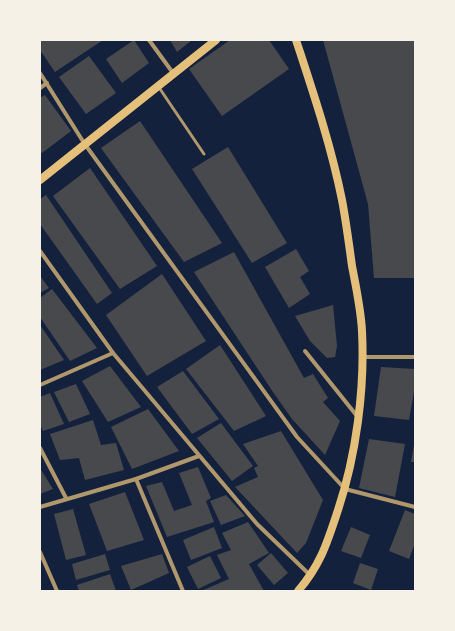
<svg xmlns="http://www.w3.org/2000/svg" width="455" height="631" font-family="'Titillium Web',sans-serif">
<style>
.building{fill:#48494c}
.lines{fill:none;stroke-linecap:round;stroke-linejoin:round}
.service{stroke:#b1986c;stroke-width:3}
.minor{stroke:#b1986c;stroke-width:4}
.secondary{stroke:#e5c07b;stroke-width:8}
</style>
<rect width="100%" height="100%" fill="#14213d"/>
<g class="building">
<polygon points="40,40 103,40 55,72 40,50"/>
<polygon points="134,40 149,63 122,83 106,59"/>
<polygon points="170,40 192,40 177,52"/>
<polygon points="230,40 269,40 289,69 222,116 189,69"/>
<polygon points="323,40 415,40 415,278 374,278 368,204"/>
<polygon points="89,56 116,93 86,114 59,77"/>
<polygon points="45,95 71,131 42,153 40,151 40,98"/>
<polygon points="140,121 222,243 184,262 101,148"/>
<polygon points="228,147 287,243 252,263 192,169"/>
<polygon points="90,168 157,266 120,289 53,196"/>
<polygon points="46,195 112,293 97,304 40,224 40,199"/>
<polygon points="296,249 309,271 300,277 310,294 289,308 265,267"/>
<polygon points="234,252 304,378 313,374 328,398 323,402 340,421 325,455 292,419 273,392 194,272"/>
<polygon points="162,274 206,341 147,376 106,315"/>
<polygon points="40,276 49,288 40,293"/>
<polygon points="52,289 97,348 70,361 40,317 40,298"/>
<polygon points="333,305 337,346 335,357 327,358 310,341 295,316"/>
<polygon points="40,325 64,360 40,370"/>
<polygon points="220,345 266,416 234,431 186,369"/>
<polygon points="110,366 141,407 108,422 82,381"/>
<polygon points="381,367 415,369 415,386 409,420 374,416"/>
<polygon points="183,371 219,419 192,434 157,387"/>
<polygon points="76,384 90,414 69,422 54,392"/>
<polygon points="50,393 64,424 43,431 40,424 40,397"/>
<polygon points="148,409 179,451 132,469 111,427"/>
<polygon points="93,420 101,445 116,443 124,470 85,480 79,458 60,460 50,434"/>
<polygon points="221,423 253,466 232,481 197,438"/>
<polygon points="281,431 323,500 306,543 297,553 235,487 258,477 254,468 258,466 243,444"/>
<polygon points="369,439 405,444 395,497 359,488"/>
<polygon points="414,445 415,445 415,462 411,462"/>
<polygon points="198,467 211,498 206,501 214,522 167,537 146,486 162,482 174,511 192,505 179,473"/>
<polygon points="40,468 53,489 40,494"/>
<polygon points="125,492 144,540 107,551 89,504"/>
<polygon points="226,495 245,516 221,525 210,501"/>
<polygon points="73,509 86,555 66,560 54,514"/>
<polygon points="405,510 415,514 415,543 409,559 389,551"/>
<polygon points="248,522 269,553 249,564 264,591 201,591 229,579 217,555 231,550 222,533"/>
<polygon points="214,527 222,548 191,560 183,540"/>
<polygon points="351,527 370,535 361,558 341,551"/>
<polygon points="271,553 288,573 274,585 257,565"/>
<polygon points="105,554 110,570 76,580 72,564"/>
<polygon points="162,554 169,573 131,590 121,566"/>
<polygon points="210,556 221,578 198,589 187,567"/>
<polygon points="360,563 378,569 371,590 353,583"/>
<polygon points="110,574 116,591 79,591 77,585"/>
</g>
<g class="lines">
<polyline class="service" points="158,86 204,154"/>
<g class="minor">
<polyline points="149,40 173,73"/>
<polyline points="40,73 84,143 297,437 345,489 415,507"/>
<polyline points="40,88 47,83"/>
<polyline points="40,251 113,353 257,524 311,576"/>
<polyline points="305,351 357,416"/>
<polyline points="363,357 415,357"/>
<polyline points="40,385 113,353"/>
<polyline points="40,448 66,498"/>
<polyline points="136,479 183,591"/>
<polyline points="40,507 136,479 199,456"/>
<polyline points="40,552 57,591"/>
</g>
<g class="secondary">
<path d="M296,40C313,92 331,145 342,200C346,221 349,244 352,266C356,287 361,310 362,331C365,389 356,456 338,510C327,543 321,564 298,591"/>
<polyline points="40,180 216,40"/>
</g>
</g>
<rect width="455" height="631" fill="none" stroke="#f6f1e7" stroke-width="82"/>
</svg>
